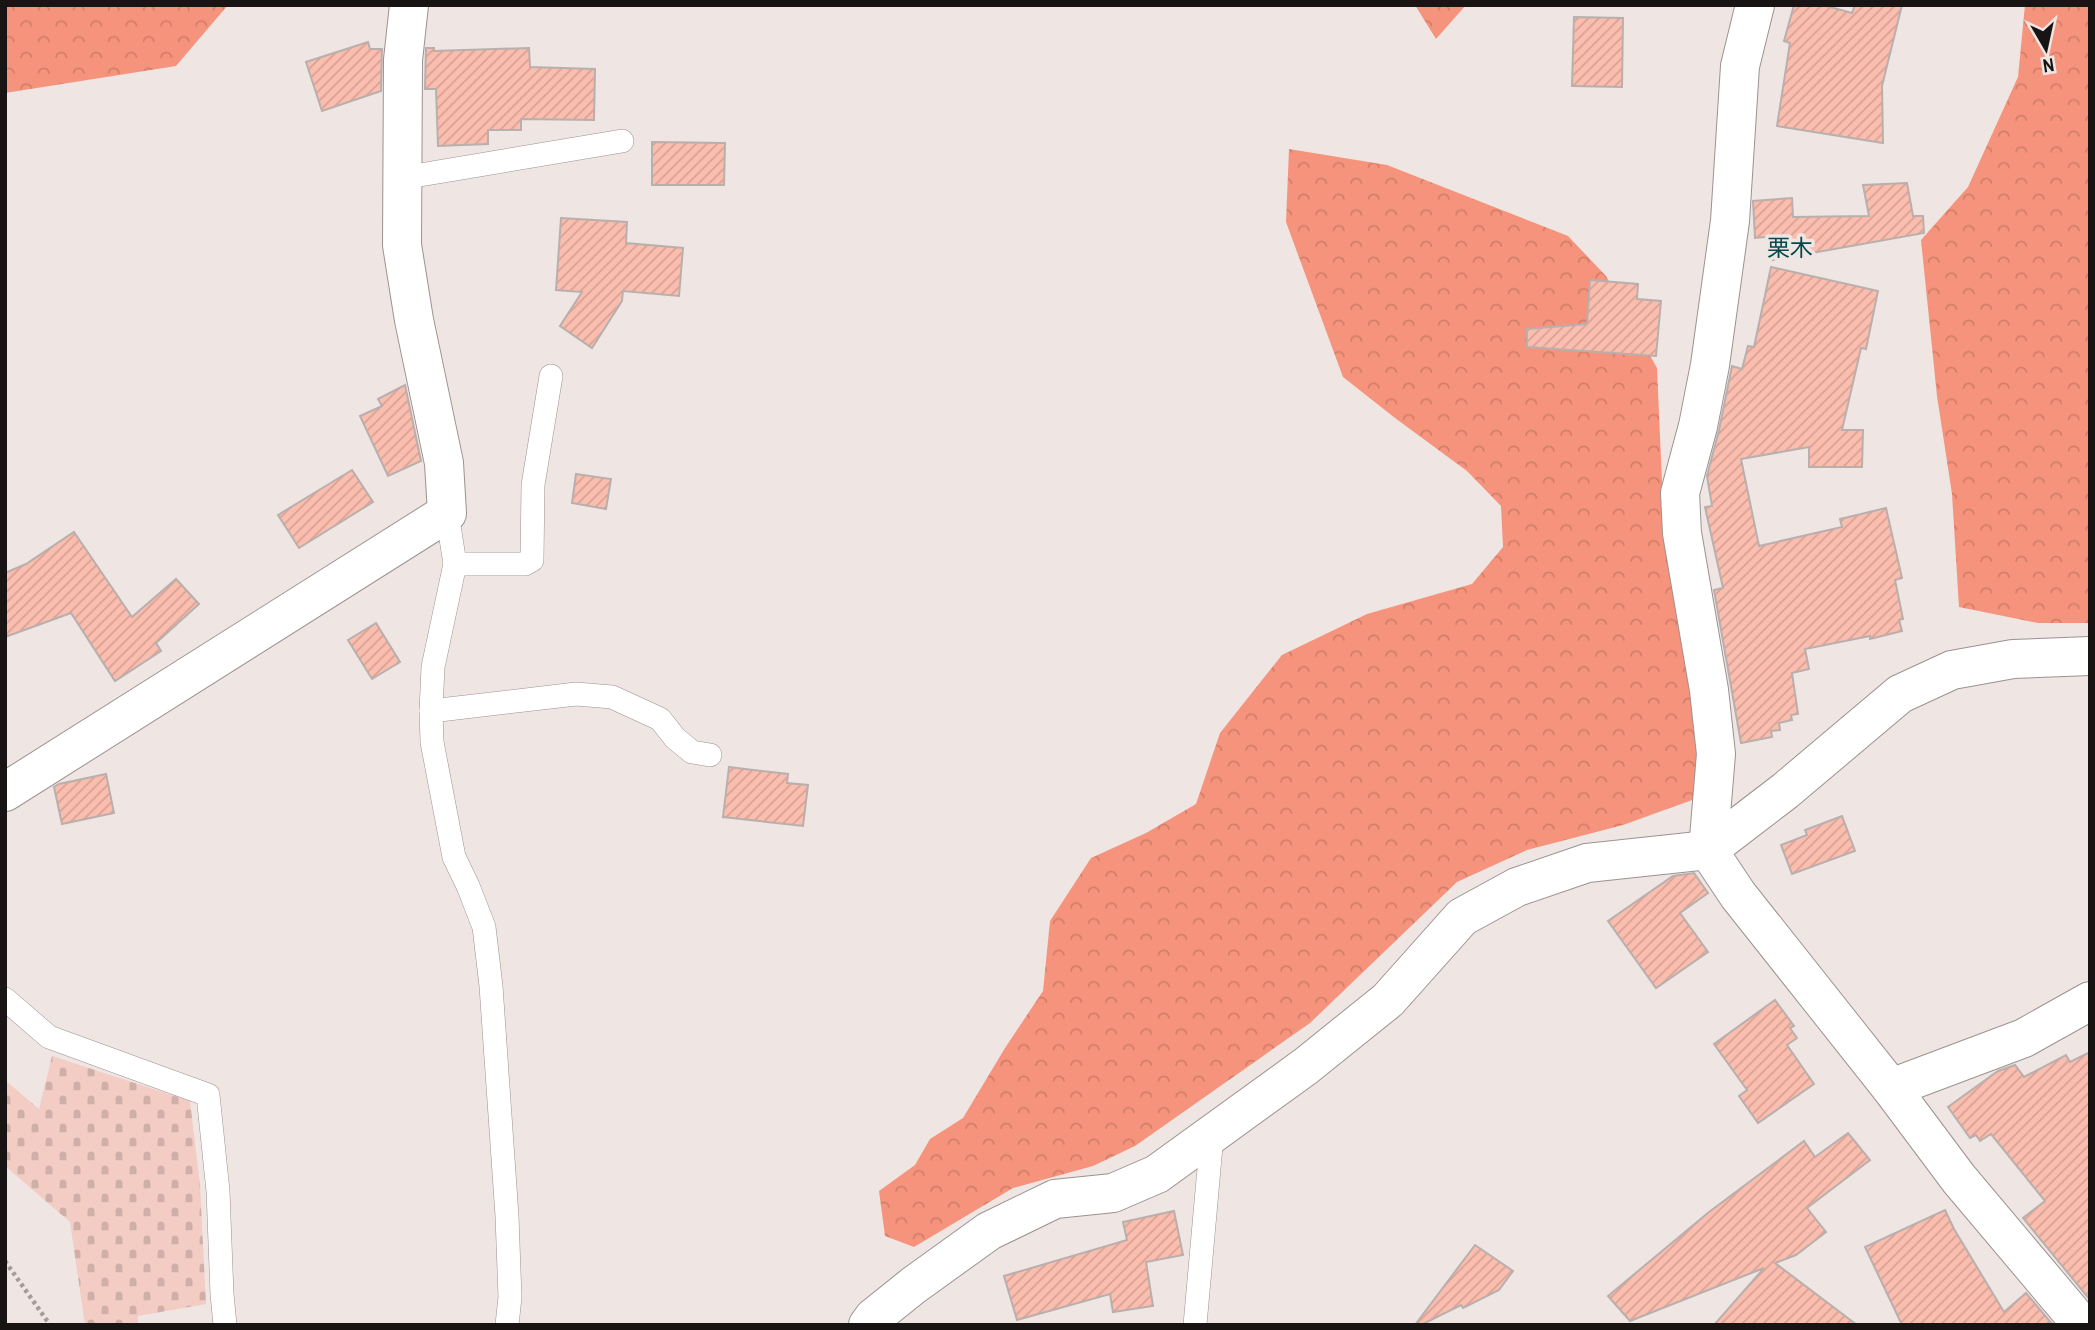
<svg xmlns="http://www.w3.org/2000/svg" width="2095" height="1330" font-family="'Archivo Narrow','Noto Sans JP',sans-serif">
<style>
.forest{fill:url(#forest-crowns)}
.cemetery{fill:url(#cemetery-stones)}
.building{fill:url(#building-hatch);stroke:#b9afad;stroke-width:2}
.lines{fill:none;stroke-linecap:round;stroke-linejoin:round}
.lane-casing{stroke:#9c9290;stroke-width:24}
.street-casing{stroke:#9c9290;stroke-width:40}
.path{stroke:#a49c9a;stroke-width:4.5;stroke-dasharray:3.5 3.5;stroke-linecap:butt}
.lane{stroke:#fff;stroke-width:23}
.street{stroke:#fff;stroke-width:38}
.labels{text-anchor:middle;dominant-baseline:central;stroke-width:7;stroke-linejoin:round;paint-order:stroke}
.neighbourhood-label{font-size:23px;fill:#06484d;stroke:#efe5e2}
</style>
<defs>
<pattern id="forest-crowns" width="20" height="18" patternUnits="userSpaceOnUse" patternTransform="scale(1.75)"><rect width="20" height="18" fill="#f6937c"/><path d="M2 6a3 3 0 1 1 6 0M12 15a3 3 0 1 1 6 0" fill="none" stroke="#d27e6a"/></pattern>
<pattern id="cemetery-stones" width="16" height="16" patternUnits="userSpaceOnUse" patternTransform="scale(1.75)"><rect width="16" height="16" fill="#f3cdc4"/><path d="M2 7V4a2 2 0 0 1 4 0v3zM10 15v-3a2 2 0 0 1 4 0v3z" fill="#d0afa8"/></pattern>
<pattern id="building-hatch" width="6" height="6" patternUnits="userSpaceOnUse" patternTransform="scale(1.75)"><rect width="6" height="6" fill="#fbbdae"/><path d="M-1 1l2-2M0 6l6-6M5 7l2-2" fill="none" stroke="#d6a295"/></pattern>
</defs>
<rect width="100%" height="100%" fill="#efe5e2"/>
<g class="forest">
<polygon points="5,5 228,5 176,66 5,93"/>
<polygon points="1415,5 1466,5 1436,39"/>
<polygon points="2025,5 2090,5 2090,623 2038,623 1959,607 1952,494 1937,396 1921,240 1968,187 2018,77"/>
<polygon points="1289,149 1387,165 1568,236 1606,276 1657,368 1663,505 1701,721 1695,799 1623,825 1527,850 1457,882 1310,1023 1135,1146 1093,1166 1013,1188 914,1247 885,1236 879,1191 915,1165 930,1139 963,1118 1005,1048 1043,991 1050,921 1091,858 1146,833 1196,804 1220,733 1282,655 1367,614 1472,584 1503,547 1501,506 1467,471 1395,418 1343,377 1286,222"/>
</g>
<polygon class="cemetery" points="52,1056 190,1101 200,1185 206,1304 138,1316 138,1325 85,1325 70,1222 5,1166 5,1080 39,1109"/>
<g class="building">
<polygon points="1794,5 1823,5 1852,13 1855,5 1902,5 1882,86 1883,143 1777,126 1790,43 1784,41"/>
<polygon points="1574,17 1623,18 1622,87 1572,86"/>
<polygon points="368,42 370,49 382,49 381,91 322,111 306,62"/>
<polygon points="426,48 434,48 434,51 529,48 530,67 595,69 594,120 521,119 521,130 488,130 488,144 438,146 436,89 425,89"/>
<polygon points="652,142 725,143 724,185 652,185"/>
<polygon points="1907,183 1913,216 1923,216 1924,233 1773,260 1777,236 1755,238 1753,201 1792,198 1793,217 1869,216 1863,185"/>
<polygon points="561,218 627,222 626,243 683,248 679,296 623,291 622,301 592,348 560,326 582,292 556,290"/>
<polygon points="1771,267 1878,291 1866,349 1861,348 1842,430 1863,430 1862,467 1809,467 1809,447 1741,459 1759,546 1842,527 1840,519 1886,508 1902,578 1895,580 1903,619 1899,620 1902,631 1870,639 1870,636 1805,649 1809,669 1792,673 1798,714 1791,715 1792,720 1779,723 1780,730 1771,731 1772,737 1741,743 1714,590 1723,588 1705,507 1712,506 1707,476 1719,430 1732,366 1742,369 1748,346 1754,347"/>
<polygon points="1590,280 1638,284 1637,299 1661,301 1656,356 1527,347 1527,329 1587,324"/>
<polygon points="405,385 421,461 388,476 360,416 382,406 378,399"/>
<polygon points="352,470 373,502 299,548 278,515"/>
<polygon points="576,474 611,479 606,509 572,503"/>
<polygon points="74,532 132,617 176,579 199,604 156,643 161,651 115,681 71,613 5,637 5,573 26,564"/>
<polygon points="376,623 400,662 372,679 348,640"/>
<polygon points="729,767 788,774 787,783 808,785 803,826 723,817"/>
<polygon points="106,774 114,813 62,824 54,787 59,784"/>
<polygon points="1842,816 1855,851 1792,874 1781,845 1807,835 1805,830"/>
<polygon points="1694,873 1708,893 1680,913 1708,952 1656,988 1608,921 1673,876"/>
<polygon points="1775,1000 1794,1026 1790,1028 1797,1038 1787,1045 1814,1084 1758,1123 1739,1096 1747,1090 1714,1044"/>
<polygon points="2090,1052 2090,1300 2023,1218 2045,1201 1991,1134 1980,1141 1976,1135 1970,1138 1948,1107 1998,1071 2015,1065 2024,1077 2066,1055 2070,1062"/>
<polygon points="1848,1133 1870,1160 1807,1208 1826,1232 1796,1255 1775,1263 1857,1325 1714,1325 1764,1268 1630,1321 1608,1296 1709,1212 1804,1141 1815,1157"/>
<polygon points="1945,1210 1954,1229 2004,1312 2026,1293 2053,1325 1902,1325 1865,1247"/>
<polygon points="1174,1211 1183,1255 1146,1262 1153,1306 1113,1312 1110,1294 1017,1320 1004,1276 1127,1240 1123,1222"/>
<polygon points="1475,1245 1513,1271 1499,1290 1463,1308 1461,1305 1421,1325 1415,1325"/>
</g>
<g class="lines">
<g class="lane-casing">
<g id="lane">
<polyline points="402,178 622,141"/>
<polyline points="447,513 455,564 433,667 431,711 576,694 612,697 660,719 675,738 692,752 710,755"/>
<polyline points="455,564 525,564 532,560 533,485 551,376"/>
<polyline points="431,711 432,742 454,857 468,886 484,927 491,986 507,1216 510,1297 507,1325"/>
<polyline points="5,999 49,1037 208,1095 218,1191 222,1294 225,1325"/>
<polyline points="1195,1325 1212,1135"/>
</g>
</g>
<g class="street-casing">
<g id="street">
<polyline points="1755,5 1740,66 1730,221 1710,365 1698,426 1680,493 1682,533 1709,690 1716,754 1708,850 1738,895 1891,1088 1959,1179 2082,1325"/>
<polyline points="5,792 447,513 444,463 414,320 402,245 403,60 409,5"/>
<polyline points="1891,1088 2024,1038 2090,1001"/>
<polyline points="868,1325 874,1317 914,1285 989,1231 1055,1199 1113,1193 1157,1174 1306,1066 1388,1000 1462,917 1517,887 1587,863 1708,850 1785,791 1900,694 1952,670 2013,659 2090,656"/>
</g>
</g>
<polyline class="path" points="5,1261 50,1325"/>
<use href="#lane" class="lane"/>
<use href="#street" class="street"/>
</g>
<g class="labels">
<g class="neighbourhood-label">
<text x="1790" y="247">栗木</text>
</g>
</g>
<rect width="2095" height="1330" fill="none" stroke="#171413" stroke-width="14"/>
<g transform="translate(2046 49) rotate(171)" stroke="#efe5e2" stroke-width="5" paint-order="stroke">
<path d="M0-5L12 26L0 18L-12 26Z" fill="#171413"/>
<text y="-10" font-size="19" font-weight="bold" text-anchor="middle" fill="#171413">N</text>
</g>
</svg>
